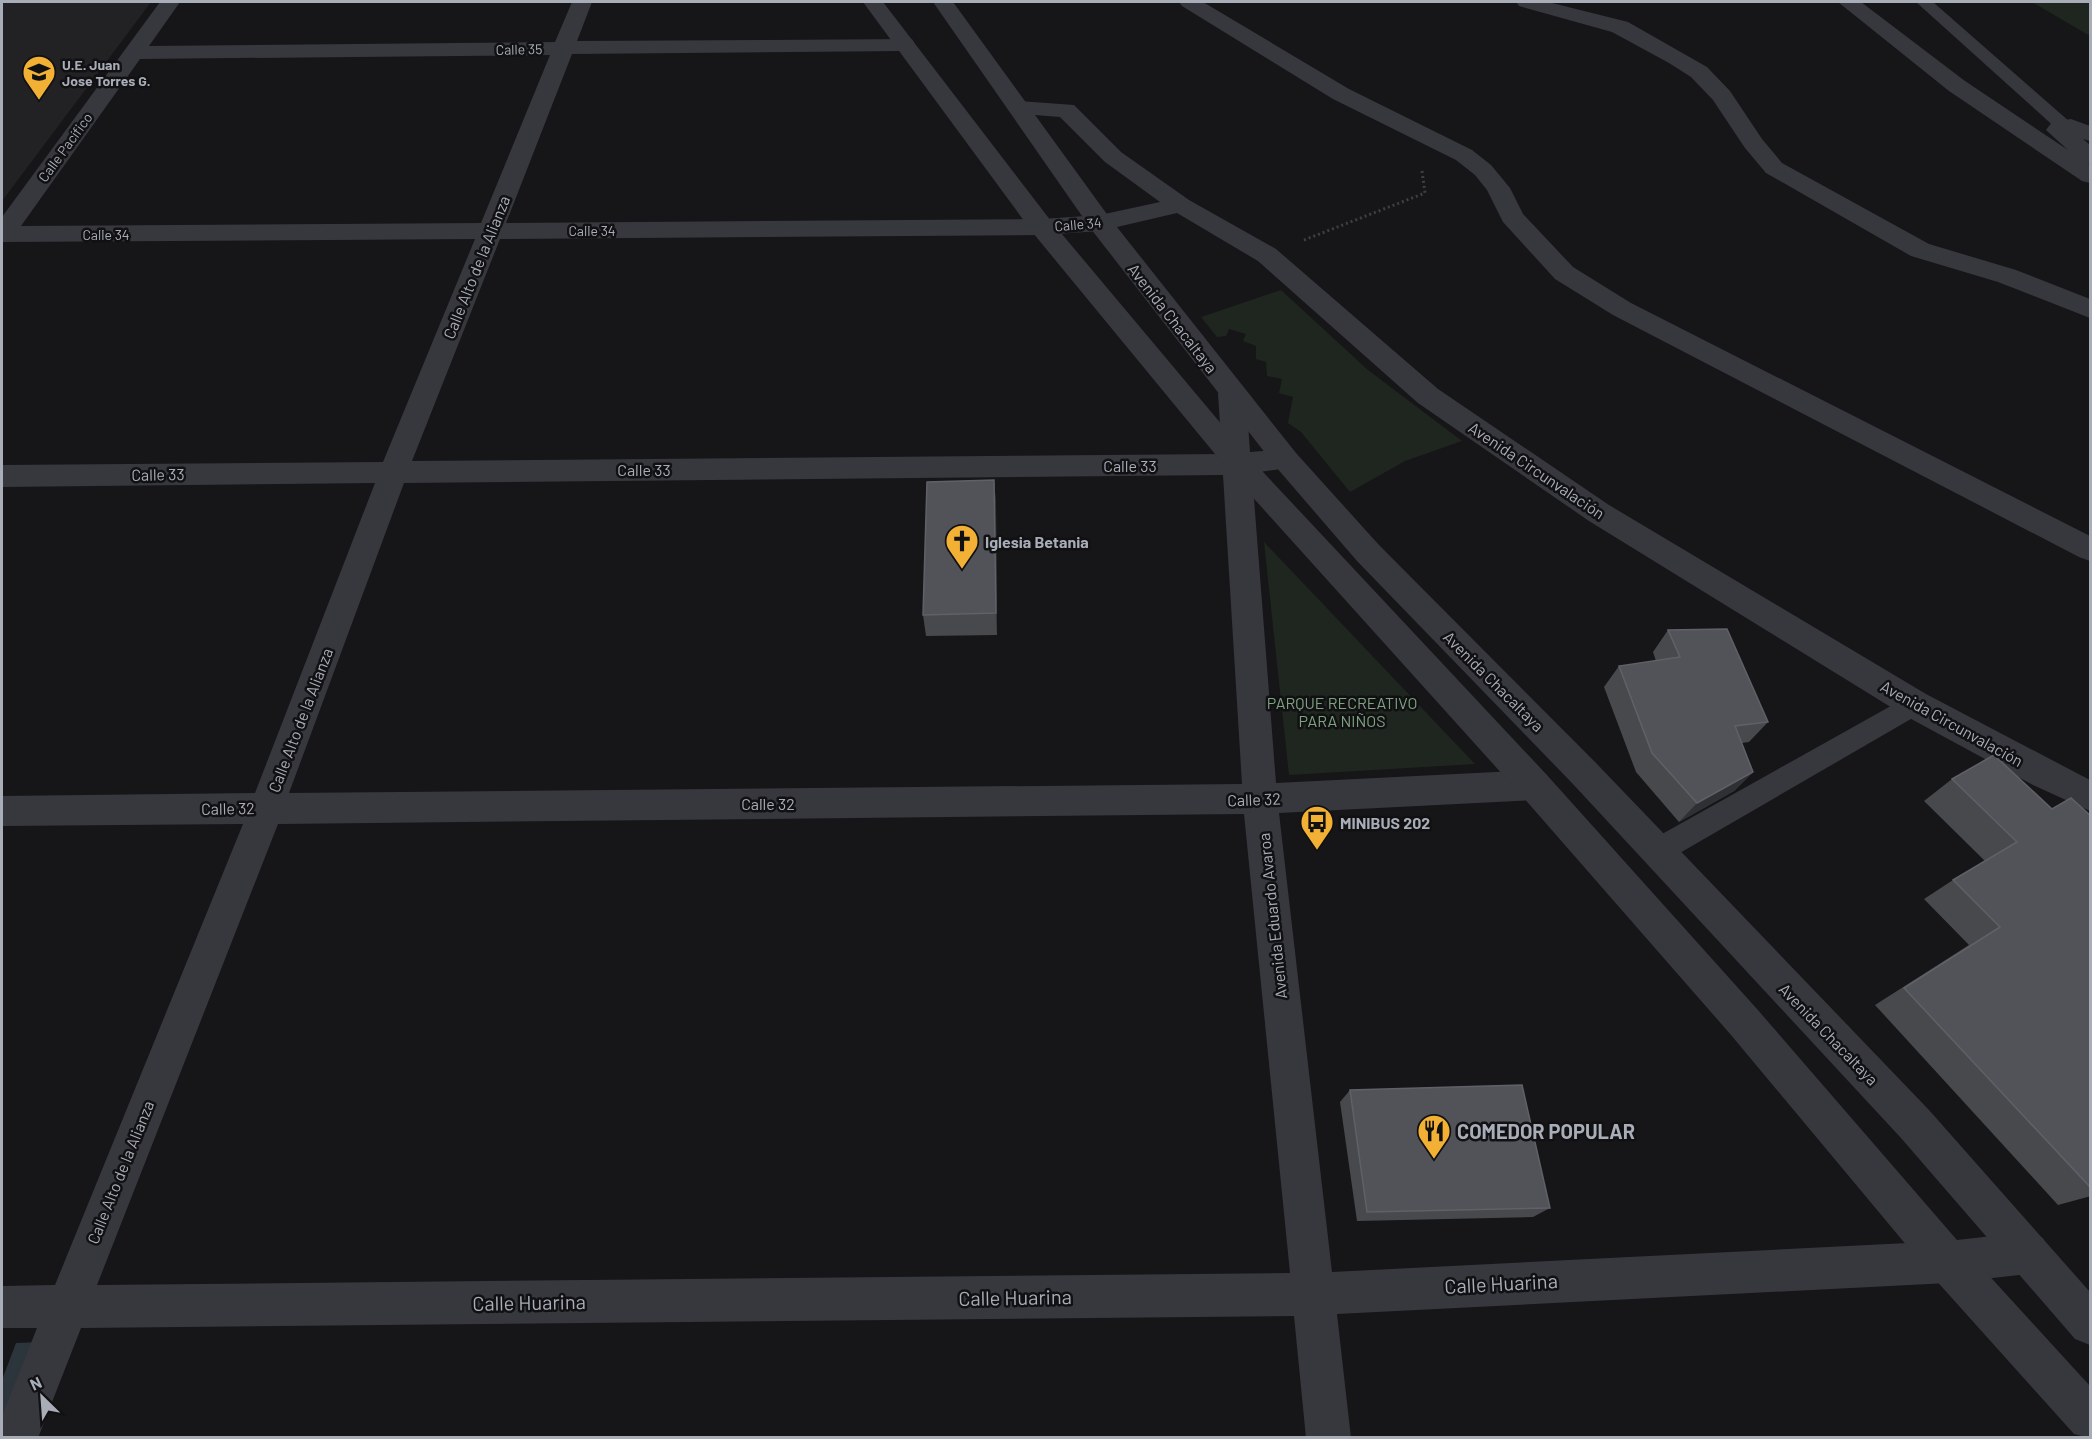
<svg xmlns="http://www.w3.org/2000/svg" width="2092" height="1439" font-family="Barlow,sans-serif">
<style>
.built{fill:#222225}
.green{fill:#1e261f}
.water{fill:#2c353c}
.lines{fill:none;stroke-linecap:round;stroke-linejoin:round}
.path{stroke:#3d3f44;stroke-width:3;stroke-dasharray:2 3;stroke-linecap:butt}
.service{fill:#37383d;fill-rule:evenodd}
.minor{fill:#37383d;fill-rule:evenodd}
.tertiary{fill:#37383d;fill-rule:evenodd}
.wall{fill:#47494d}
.shaded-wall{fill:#2f3033}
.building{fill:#525359;stroke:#5f6168;stroke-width:1.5}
.labels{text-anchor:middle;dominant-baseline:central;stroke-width:5;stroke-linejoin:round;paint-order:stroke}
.far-street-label{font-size:14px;fill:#a8adb8;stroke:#111113}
.far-poi-label{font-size:14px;font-weight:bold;fill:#a8adb8;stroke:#111113;text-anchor:start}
.street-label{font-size:16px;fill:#a8adb8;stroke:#111113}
.poi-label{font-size:16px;font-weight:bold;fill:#a8adb8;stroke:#111113;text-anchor:start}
.park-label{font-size:16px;fill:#7fa381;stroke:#111113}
.near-poi-label{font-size:20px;font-weight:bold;fill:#a8adb8;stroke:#111113;text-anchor:start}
.near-street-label{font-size:20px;fill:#a8adb8;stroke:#111113}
</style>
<rect width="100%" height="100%" fill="#161618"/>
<polygon class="built" points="2,2 151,2 2,201"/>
<g class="green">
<polygon points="2032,2 2090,2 2090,36"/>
<polygon points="1281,290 1368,370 1462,441 1405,461 1350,492 1301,432 1288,423 1293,397 1279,393 1282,379 1267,376 1266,362 1256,359 1256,346 1243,341 1246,334 1229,329 1226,336 1217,337 1201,317"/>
<polygon points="1264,542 1475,764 1289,775"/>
</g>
<polygon class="water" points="41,1342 4,1438 2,1437 2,1380 16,1343"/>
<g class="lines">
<polyline class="path" points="1304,240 1425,193 1422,171"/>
<g class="service">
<polygon points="1916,2 1933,2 2070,122 2073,126 2070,130 2058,130"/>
<polygon points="1914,693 1923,696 1927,704 1923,712 1666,861 1656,864 1646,861 1642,852 1646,843"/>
</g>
<g class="minor">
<path d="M160,2H180L149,46L555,42L572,2H592L577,41L912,39L915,44L912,49L904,51L572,54L506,223L1042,219L1100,215L1160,202L1105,162L1060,117L1011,113L1008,108L1011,103L1019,101L1074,105L1121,152L1189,200L1276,249L1438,389L1609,505L1926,694L2090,780V811L2033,785L1902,714L1589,521L1418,403L1258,261L1177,213L1100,231L1042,235L500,239L412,461L1222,454L1218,394L1222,387L1232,384L1242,387L1246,394L1250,452L1286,449L1296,453L1300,460L1296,467L1252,473L1276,783L1534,770L1546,774L1551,785L1546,796L1534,800L1279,813L1332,1272L1948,1241L2028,1232L2043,1238L2049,1253L2043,1268L2028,1274L1948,1283L1337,1314L1351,1438H1306L1294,1316L81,1328L38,1438H2V1416L37,1328H2V1286L55,1285L243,824L2,826V796L255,793L375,483L2,487V465L383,462L475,239L2,242V217ZM550,55L481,223L21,226L140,59ZM1223,475L1242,784L289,793L404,483ZM1244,814L1290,1273L97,1285L278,824Z"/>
<polygon points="1179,2 1203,2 1349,89 1472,150 1491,165 1510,188 1523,214 1573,267 1631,303 2090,536 2090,561 2079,557 1613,315 1555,279 1503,222 1487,190 1475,175 1456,160 1333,99 1182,6"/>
<polygon points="1516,2 1548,2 1628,22 1707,67 1730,91 1762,139 1782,163 1929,244 2016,270 2090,299 2090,318 1998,282 1911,256 1766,173 1745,148 1713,100 1691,77 1669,63 1612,32 1519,6"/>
<polygon points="1838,2 1861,2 1965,81 2068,150 2046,130 2052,122 2071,119 2090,126 2090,141 2083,139 2090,145 2090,164 2088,164 2090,165 2090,183 2082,181 1949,91"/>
</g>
<g class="tertiary">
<polygon points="863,2 883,2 1051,221 1249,457 1546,774 1757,1009 1963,1247 2090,1386 2090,1438 2074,1434 1933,1277 1731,1035 1522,796 1229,471 1033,233"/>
<polygon points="933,2 953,2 1109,217 1296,453 1379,545 1596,763 1929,1110 2090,1292 2090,1345 2075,1339 1901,1138 1572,783 1357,561 1276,467 1091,229"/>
</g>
</g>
<g class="wall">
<polygon points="994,480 996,504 997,635 926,636 923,615"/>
<polygon points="1668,630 1768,722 1749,742 1742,743 1753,772 1734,791 1679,822 1636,772 1604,687 1619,666 1656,661 1653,652"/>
<polygon points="1952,779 2052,809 2091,816 2091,1196 2058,1205 1875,1005 1969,945 1924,899 1953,880 1985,861 1924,801"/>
<polygon points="1350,1090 1550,1208 1533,1217 1357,1221 1340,1102"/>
</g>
<g class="shaded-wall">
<polygon points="994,480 996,504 997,635 996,613"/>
<polygon points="1753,772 1734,791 1679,822 1697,803"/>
</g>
<g class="building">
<polygon points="994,480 996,613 923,615 927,482"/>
<polygon points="1727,629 1768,722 1735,726 1753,772 1697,803 1652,753 1619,666 1680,657 1668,630"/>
<polygon points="1994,755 2052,809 2071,798 2091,816 2091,1188 1904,988 2000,927 1953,880 2017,842 1952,779"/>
<polygon points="1522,1085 1550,1208 1367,1212 1350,1090"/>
</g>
<defs>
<g id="school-pin" transform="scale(1.725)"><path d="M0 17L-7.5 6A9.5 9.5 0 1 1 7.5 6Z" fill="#f2b134" stroke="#111113"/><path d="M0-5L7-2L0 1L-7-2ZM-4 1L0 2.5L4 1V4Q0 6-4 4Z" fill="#111"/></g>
<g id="church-pin" transform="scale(1.725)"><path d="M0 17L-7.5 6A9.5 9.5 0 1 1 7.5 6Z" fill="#f2b134" stroke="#111113"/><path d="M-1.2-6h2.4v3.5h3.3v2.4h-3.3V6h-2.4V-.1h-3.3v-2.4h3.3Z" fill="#111"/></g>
<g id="bus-pin" transform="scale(1.725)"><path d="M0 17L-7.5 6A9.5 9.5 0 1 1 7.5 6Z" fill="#f2b134" stroke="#111113"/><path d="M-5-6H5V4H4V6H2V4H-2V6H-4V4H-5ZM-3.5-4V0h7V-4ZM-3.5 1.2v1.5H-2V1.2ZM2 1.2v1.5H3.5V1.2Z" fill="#111"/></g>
<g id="restaurant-pin" transform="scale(1.725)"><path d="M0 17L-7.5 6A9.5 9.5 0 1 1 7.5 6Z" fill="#f2b134" stroke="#111113"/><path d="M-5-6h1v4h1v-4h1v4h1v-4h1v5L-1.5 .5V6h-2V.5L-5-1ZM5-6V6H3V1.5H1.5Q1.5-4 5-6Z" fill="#111"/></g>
</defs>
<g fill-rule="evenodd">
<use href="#school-pin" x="39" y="72"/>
<use href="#church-pin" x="962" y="541"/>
<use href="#bus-pin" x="1317" y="822"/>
<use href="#restaurant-pin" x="1434" y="1131"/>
</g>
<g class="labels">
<g class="far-street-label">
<text transform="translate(519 49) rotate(-1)">Calle 35</text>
<text transform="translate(65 147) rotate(-54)">Calle Pacífico</text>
<text transform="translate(1078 224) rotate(-5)">Calle 34</text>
<text x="592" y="230">Calle 34</text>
<text x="106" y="234">Calle 34</text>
</g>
<g class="far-poi-label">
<text x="62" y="64">U.E. Juan<tspan x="62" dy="16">Jose Torres G.</tspan></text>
</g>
<g class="street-label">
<text transform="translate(476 267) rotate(-68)">Calle Alto de la Alianza</text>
<text transform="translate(1173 318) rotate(52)">Avenida Chacaltaya</text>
<text x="1130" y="465">Calle 33</text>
<text x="644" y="469">Calle 33</text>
<text transform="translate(1537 470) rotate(34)">Avenida Circunvalación</text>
<text transform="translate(158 474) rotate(-1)">Calle 33</text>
<text transform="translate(1494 681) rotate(45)">Avenida Chacaltaya</text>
<text transform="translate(300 720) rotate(-69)">Calle Alto de la Alianza</text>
<text transform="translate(1952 723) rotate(29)">Avenida Circunvalación</text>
<text transform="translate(1254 799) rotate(-2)">Calle 32</text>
<text x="768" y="803">Calle 32</text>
<text transform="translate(228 808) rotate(-1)">Calle 32</text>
<text transform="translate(1272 916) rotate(-96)">Avenida Eduardo Avaroa</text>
<text transform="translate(1829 1034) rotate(46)">Avenida Chacaltaya</text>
<text transform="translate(120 1172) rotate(-68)">Calle Alto de la Alianza</text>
</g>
<g class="poi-label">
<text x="985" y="541">Iglesia Betania</text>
<text x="1340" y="822">MINIBUS 202</text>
</g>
<g class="park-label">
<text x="1342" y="702">PARQUE RECREATIVO<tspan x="1342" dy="18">PARA NIÑOS</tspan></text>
</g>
<g class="near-poi-label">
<text x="1457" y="1131">COMEDOR POPULAR</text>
</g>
<g class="near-street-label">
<text transform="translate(1501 1283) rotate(-3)">Calle Huarina</text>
<text transform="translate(1015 1297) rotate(-1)">Calle Huarina</text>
<text transform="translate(529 1302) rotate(-1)">Calle Huarina</text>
</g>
</g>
<rect width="2092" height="1439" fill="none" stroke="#a8adb8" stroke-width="6"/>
<g transform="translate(42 1397) rotate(335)" stroke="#111113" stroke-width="4.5" paint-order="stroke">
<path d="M0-4.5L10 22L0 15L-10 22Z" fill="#a8adb8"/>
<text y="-9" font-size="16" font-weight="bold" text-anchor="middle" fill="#a8adb8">N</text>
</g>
</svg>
